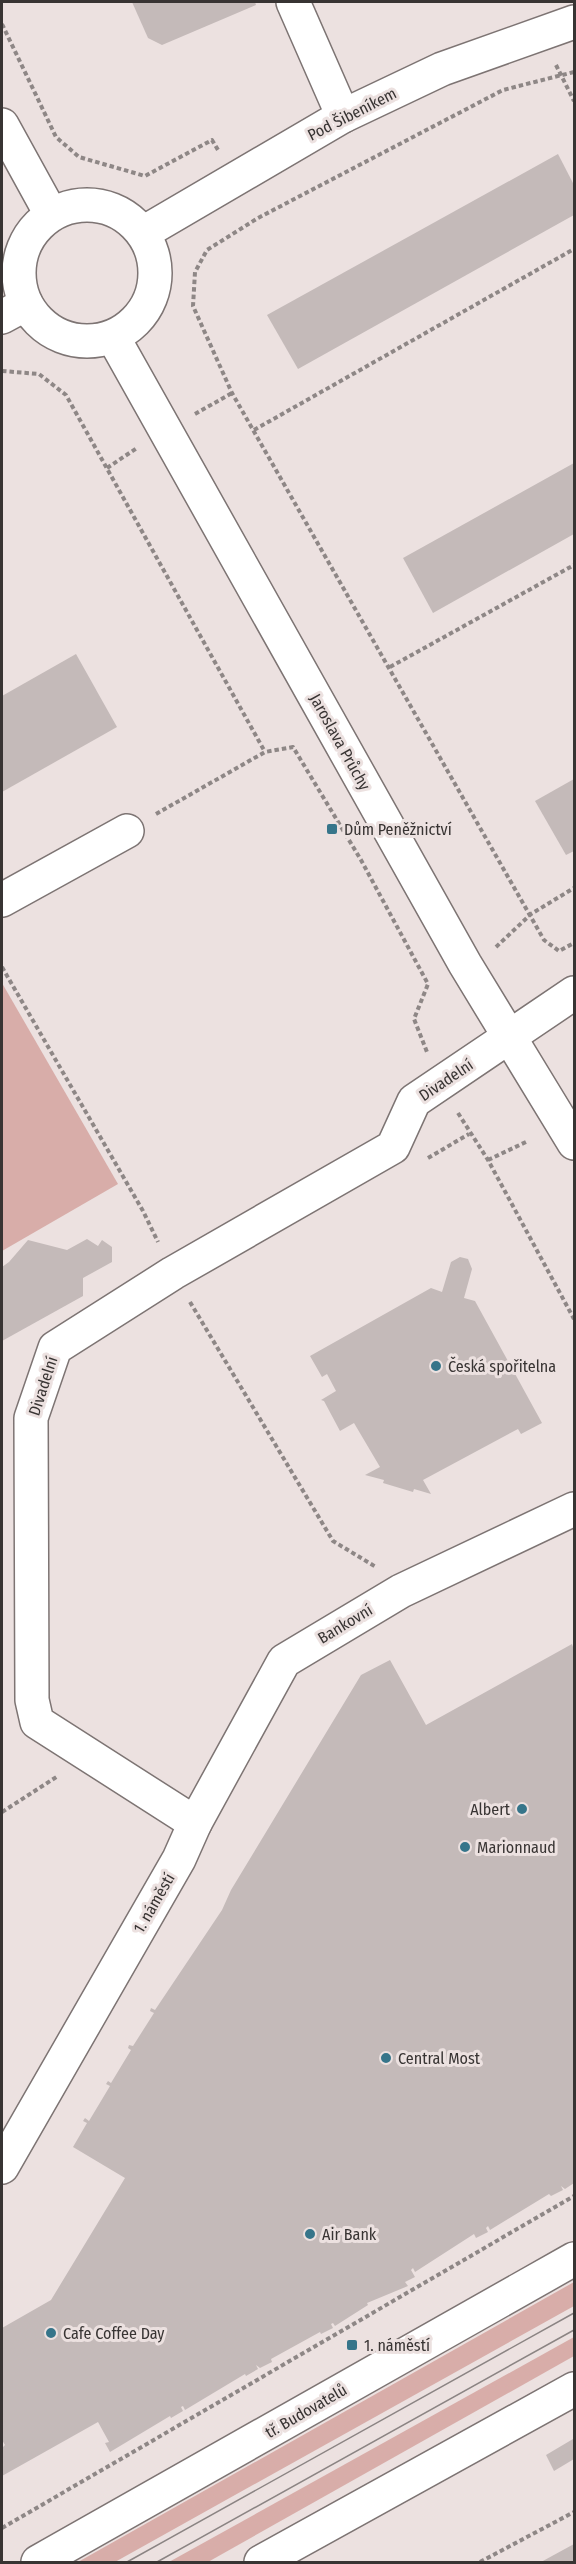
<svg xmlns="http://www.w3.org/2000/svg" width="576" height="2564" font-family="'Fira Sans Condensed',sans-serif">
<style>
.green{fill:#d8ada9}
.building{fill:#c4bab9}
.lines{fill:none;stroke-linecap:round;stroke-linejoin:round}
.minor-casing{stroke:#7d7473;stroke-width:36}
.path{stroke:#8e8786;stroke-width:4;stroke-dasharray:4.5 3;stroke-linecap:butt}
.minor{stroke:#fff;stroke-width:33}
.tram{stroke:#8b8483;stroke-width:1.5}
.poi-dot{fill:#36758a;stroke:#ece1e0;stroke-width:2}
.labels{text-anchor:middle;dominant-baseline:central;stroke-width:6;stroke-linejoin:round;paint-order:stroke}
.street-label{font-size:16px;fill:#383433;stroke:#ece1e0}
.poi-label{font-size:16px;fill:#383433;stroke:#ece1e0;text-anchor:start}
</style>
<rect width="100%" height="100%" fill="#ece1e0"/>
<g class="green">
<polygon points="2,983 118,1184 2,1251"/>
<polygon points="574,2282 574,2306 115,2562 78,2562"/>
<polygon points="574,2337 574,2356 208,2562 169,2562"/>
</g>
<g class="building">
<polygon points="132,2 255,2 256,5 162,45 148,38"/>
<polygon points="558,154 574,185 574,215 298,369 267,315"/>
<polygon points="574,463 574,534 433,613 403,558"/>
<polygon points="76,654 117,727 2,792 2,696"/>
<polygon points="574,779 574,851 566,855 535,801"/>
<polygon points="87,1239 98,1246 102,1240 112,1247 112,1262 83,1278 83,1296 2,1341 2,1267 9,1262 28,1240 67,1250"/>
<polygon points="460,1257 468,1259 472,1269 464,1298 475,1301 542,1423 521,1434 518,1429 423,1480 431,1494 414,1489 413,1492 383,1483 384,1480 365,1475 380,1467 354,1423 340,1431 324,1401 321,1400 336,1391 327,1374 322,1377 310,1356 431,1288 442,1292 451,1262"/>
<polygon points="572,1644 574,1650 574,2183 565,2189 561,2186 563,2190 551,2196 549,2194 490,2230 488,2226 486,2228 488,2232 476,2238 474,2234 415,2272 413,2268 411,2270 415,2277 405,2282 408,2286 367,2303 368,2305 335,2326 333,2323 331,2324 333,2328 321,2334 320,2332 271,2359 272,2362 260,2368 256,2365 258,2369 246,2376 245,2374 185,2410 183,2406 181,2407 183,2411 171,2418 170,2416 110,2452 105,2443 109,2442 98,2422 2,2476 2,2448 5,2445 2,2440 2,2328 51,2300 125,2178 73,2147 87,2123 83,2121 85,2118 89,2121 110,2086 106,2084 108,2081 111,2083 131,2050 128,2048 129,2045 133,2046 154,2013 150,2011 151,2008 155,2010 222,1910 231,1890 361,1675 390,1660 426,1725"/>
<polygon points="573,2439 574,2459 554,2471 546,2455"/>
<polygon points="574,2544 574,2562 541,2562"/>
</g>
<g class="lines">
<g class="minor-casing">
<g id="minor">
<polyline points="293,2 343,116"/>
<polyline points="2,125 51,214"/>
<circle cx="87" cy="273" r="68"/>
<polyline points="143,233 343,116 442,69 574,22"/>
<polyline points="2,317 26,304"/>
<polyline points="113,337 465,964 574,1143"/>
<polyline points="2,900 127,831"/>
<polyline points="195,1823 37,1722 32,1700 31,1418 55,1348 173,1273 393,1147 414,1101 574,993"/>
<polyline points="2,2167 179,1859 195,1823 284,1661 401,1591 574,1509"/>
<polyline points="38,2562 574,2259"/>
<polyline points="261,2562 574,2389"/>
</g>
</g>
<g class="path">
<polyline points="2,24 56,137 79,157 145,176 212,140 218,150"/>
<polyline points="556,65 574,101"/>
<polyline points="574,72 503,90 258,218 207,250 195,272 193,306 232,393 544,940 559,951 574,943"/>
<polyline points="2,371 39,374 66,395 265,752"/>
<polyline points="195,414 232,393"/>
<polyline points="254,430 574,249"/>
<polyline points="107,468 137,448"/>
<polyline points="390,667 574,565"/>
<polyline points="156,814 265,752 293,747 361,860 428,984 414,1019 427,1052"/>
<polyline points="496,947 531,914 574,888"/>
<polyline points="2,967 143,1211 158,1242"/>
<polyline points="458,1113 488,1160 574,1319"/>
<polyline points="428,1158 469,1134"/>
<polyline points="488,1160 528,1141"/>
<polyline points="190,1302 333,1541 376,1567"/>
<polyline points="2,1812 58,1776"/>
<polyline points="2,2528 574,2196"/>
<polyline points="480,2562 574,2512"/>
</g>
<use href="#minor" class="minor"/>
<g class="tram">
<polyline points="127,2562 574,2313"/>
<polyline points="157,2562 574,2330"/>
</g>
</g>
<g class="poi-dot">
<rect x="326" y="823" width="12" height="12" rx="3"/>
<circle cx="436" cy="1366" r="6"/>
<circle cx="522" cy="1809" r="6"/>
<circle cx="465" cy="1847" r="6"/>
<circle cx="386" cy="2058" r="6"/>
<circle cx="310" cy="2234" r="6"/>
<circle cx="51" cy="2333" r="6"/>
<rect x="346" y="2339" width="12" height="12" rx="3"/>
</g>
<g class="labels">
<g class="street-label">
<text transform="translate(352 114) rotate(-27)">Pod Šibeníkem</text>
<text transform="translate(340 742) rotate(61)">Jaroslava Průchy</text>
<text transform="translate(446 1080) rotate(-34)">Divadelní</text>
<text transform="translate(43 1386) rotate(-72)">Divadelní</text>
<text transform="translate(345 1624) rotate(-31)">Bankovní</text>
<text transform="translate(154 1903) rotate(-60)">1. náměstí</text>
<text transform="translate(306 2411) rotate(-30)">tř. Budovatelů</text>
</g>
<g class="poi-label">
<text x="344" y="829">Dům Peněžnictví</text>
<text x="448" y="1366">Česká spořitelna</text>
<text x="510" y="1809" text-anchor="end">Albert</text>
<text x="477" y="1847">Marionnaud</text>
<text x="398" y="2058">Central Most</text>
<text x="322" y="2234">Air Bank</text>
<text x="63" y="2333">Cafe Coffee Day</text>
<text x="364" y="2345">1. náměstí</text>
</g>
</g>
<rect width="576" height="2564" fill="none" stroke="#383433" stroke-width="6"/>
</svg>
